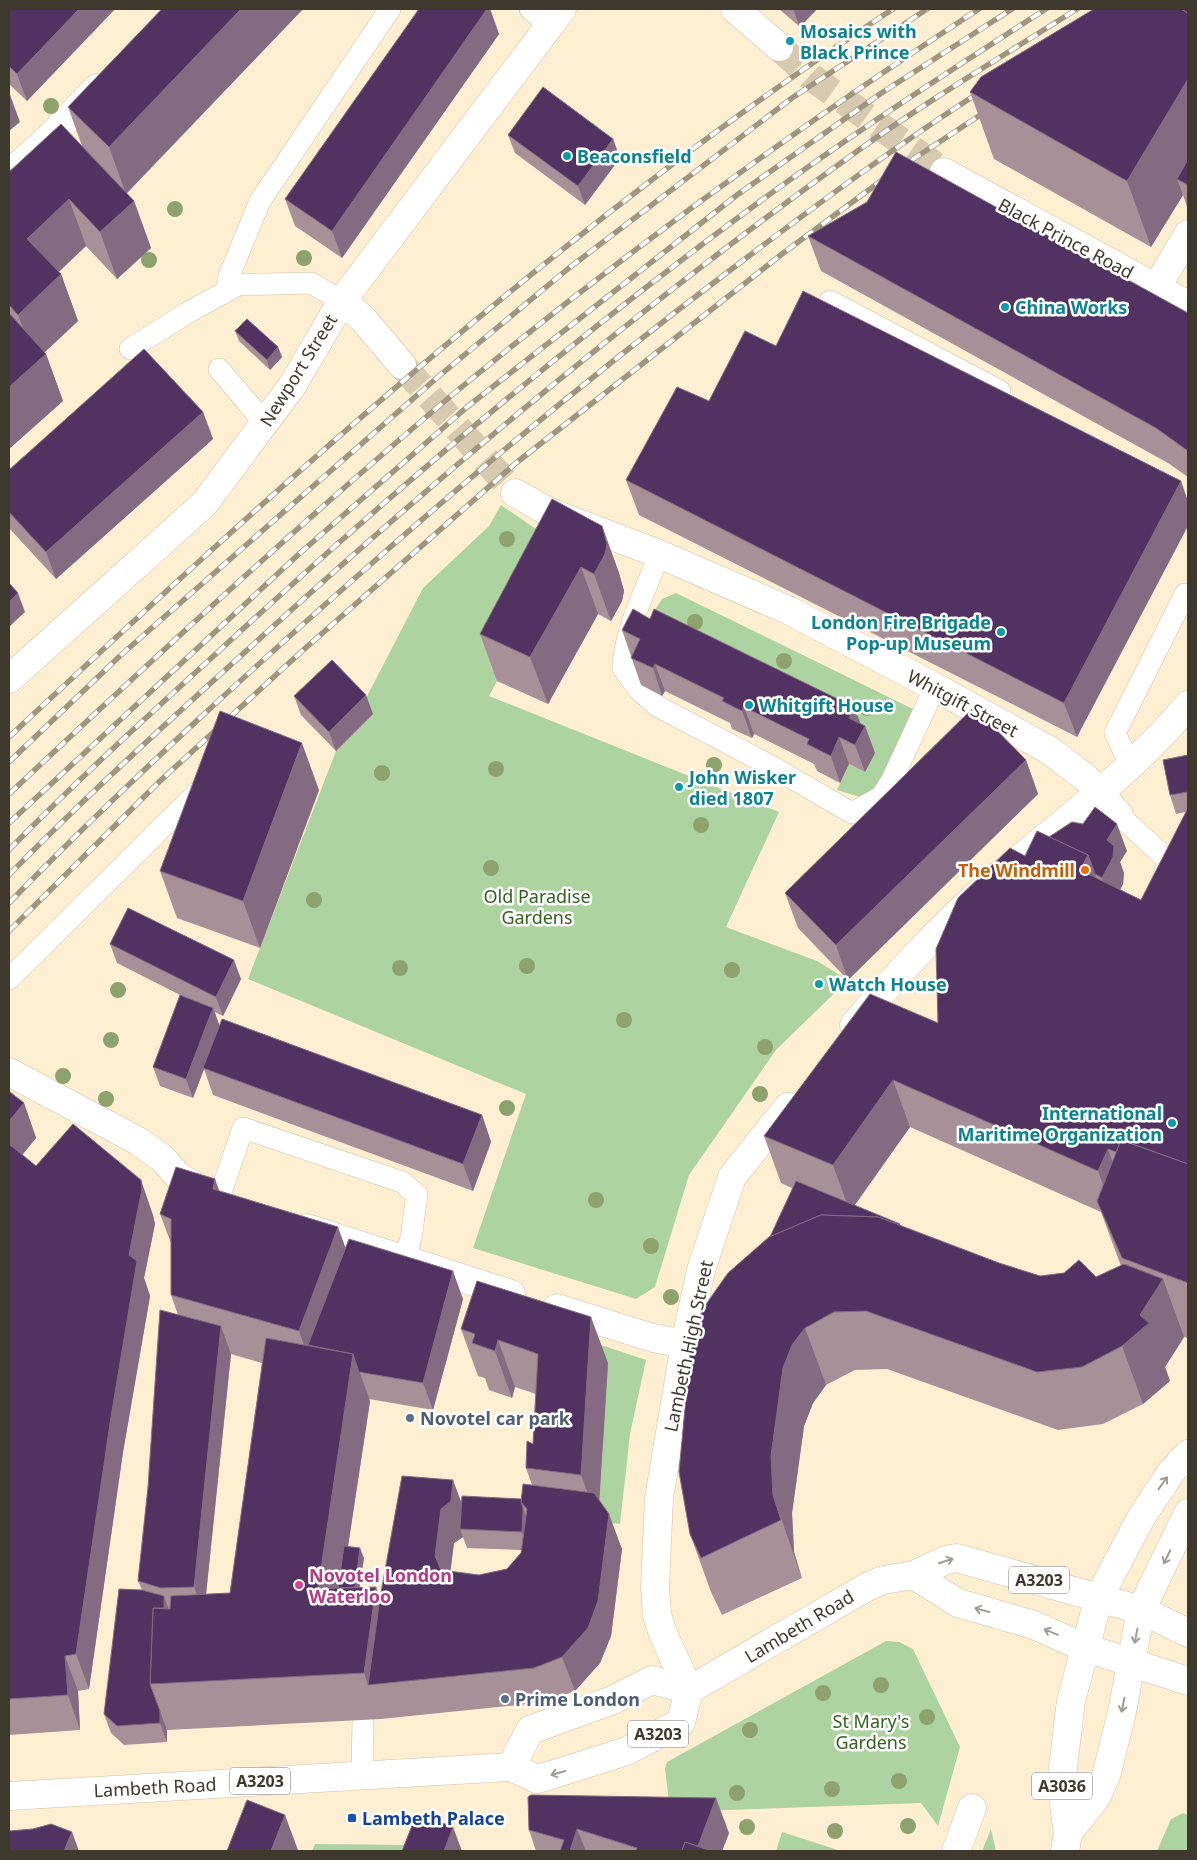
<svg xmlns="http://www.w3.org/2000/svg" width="1197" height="1860" font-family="'Noto Sans',sans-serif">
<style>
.green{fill:#add3a1}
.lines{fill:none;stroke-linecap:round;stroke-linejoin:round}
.street-tunnel{stroke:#d8cab1;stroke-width:28;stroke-dasharray:28 14;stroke-linecap:butt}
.lane-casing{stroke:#d1c2a6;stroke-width:22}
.street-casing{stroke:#d1c2a6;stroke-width:29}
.primary-casing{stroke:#d1c2a6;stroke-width:29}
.lane{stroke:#fff;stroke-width:21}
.street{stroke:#fff;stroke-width:28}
.primary{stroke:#fff;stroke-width:28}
.rail-casing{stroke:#a09581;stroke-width:5.5}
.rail{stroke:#fff;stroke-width:4;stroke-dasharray:11;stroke-linecap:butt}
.tree{fill:#8ea26e}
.wall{fill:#a89099;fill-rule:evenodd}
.shaded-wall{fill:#856b82}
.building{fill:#513260;stroke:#856b82}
.oneway{stroke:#9e9c96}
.culture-dot{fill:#0f9aa8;stroke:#fff;stroke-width:2}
.food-dot{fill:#e8710a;stroke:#fff;stroke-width:2}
.service-dot{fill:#5c6f8a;stroke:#fff;stroke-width:2}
.hotel-dot{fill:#d1479c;stroke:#fff;stroke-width:2}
.transit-dot{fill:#1a4fb4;stroke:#fff;stroke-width:2}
.labels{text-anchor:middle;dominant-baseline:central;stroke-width:5;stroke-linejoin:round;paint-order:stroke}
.shield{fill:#fff;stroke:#78746c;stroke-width:1}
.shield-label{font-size:16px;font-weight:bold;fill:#3e382d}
.culture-label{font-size:18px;font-weight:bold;fill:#0d838f;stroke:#fff;text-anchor:start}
.street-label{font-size:18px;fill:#3e382d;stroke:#fff}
.food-label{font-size:18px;font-weight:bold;fill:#c56008;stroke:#fff;text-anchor:end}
.park-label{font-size:18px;fill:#32631d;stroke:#fff}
.service-label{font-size:18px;font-weight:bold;fill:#4e5e75;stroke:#fff;text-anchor:start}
.hotel-label{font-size:18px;font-weight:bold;fill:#b23c85;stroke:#fff;text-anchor:start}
.transit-label{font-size:18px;font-weight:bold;fill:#164399;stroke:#fff;text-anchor:start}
</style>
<rect width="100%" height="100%" fill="#ffefd2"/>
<g class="green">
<polygon points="501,505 533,527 569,546 489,696 779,812 726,927 817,961 848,980 776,1050 689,1175 655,1287 636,1299 473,1248 526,1094 248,979 336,751 373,714 363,704 423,588 489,526"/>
<polygon points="676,593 913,709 877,786 860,797 837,790 849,764 865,772 649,619 662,599"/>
<polygon points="503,1312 646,1360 630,1434 620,1524 598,1522"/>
<polygon points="886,1641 899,1642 913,1649 960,1747 938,1826 921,1803 670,1812 665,1768 667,1762"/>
<polygon points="1183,1813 1188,1815 1187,1851 1157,1851 1171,1819"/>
<polygon points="991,1829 996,1851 982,1851"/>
<polygon points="782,1832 841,1851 776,1851"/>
<polygon points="315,1844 417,1845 415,1851 312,1851"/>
</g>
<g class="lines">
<g class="street-tunnel">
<polyline points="779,47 811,77 944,172"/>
<polyline points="402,365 515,493"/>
</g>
<g class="lane-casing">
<g id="lane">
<polyline points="530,9 548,25"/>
<polyline points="342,301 311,283 228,285 229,276 260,201 390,9"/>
<polyline points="830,301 1000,391"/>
<polyline points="130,349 187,313 240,284"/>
<polyline points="219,369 265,423"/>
<path d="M659,554C646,592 625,627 623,668L639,690L657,706L771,766L852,813L881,797L892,780L935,687"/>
<polyline points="1131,766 1115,733 1185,594"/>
<polyline points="1119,815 1168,860 1162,882"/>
<polyline points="9,979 200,790"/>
<polyline points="219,1198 243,1128 402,1182 417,1195 411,1238 405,1258"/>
<polyline points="362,1775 363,1720"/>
</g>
</g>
<g class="street-casing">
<g id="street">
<polyline points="735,9 779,47"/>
<polyline points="944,172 1188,305"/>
<polyline points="9,174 48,139 97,88"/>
<polyline points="1157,287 1188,234"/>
<polyline points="342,301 363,319 402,365"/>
<polyline points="515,493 547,511 659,554 788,610 935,687 1049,750 1086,778 1119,815"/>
<polyline points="9,679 204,504 292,386 342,301 562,9"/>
<path d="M854,1025C897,975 941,926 991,883C1058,825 1131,774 1188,705"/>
<polyline points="9,1072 138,1141 162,1158 180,1178 205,1191"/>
<polyline points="307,1228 511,1294"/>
<polyline points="557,1308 653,1338 685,1344"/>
<polyline points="689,1690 663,1634 657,1615 655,1588 659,1498 685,1344 701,1270 732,1177 788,1107"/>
<polyline points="956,1851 972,1808"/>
</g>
</g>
<g class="primary-casing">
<g id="primary">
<polyline points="914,1575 958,1603 1034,1625 1083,1647 1188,1681"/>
<polyline points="511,1767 530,1730 613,1700 652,1680 689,1690 867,1587 883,1580 914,1575 946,1560 957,1558 1141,1610 1188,1633"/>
<polyline points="9,1796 511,1767 537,1779 551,1775 627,1751 681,1722 689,1690"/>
<polyline points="1068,1833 1096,1798 1106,1776 1122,1712 1141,1610 1188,1513"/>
<polyline points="1065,1851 1068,1833 1061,1784 1071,1701 1099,1597 1142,1516 1172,1471 1188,1454"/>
</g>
</g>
<use href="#lane" class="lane"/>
<use href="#street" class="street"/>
<use href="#primary" class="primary"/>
<g class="rail-casing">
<g id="rail">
<path d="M9,737C287,477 573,218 893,9"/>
<polyline points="9,762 121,655 270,524 439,376 569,268 792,98 927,9"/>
<path d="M9,794C154,658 300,523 452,395C620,256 796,128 979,9"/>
<polyline points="9,823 299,554 467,407 737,195 880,94 1012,9"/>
<path d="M9,850C76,781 148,716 219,651C388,495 565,345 751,208C846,138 946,73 1046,9"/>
<path d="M9,875C88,794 172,718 256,642C447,468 646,302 856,152C927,101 1003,56 1077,9"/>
<path d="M9,903C129,780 257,664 387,550C499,452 614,358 733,268C815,206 897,145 983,90"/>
<polyline points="9,931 160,781 301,652 516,463 782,254 889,175 991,108"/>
</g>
</g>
<use href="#rail" class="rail"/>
</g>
<g class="tree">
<circle cx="51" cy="106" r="8"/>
<circle cx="175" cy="209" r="8"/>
<circle cx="304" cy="258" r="8"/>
<circle cx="149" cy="260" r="8"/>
<circle cx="507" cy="539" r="8"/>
<circle cx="695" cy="622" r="8"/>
<circle cx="784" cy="661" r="8"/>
<circle cx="867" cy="708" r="8"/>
<circle cx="714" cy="765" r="8"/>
<circle cx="496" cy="769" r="8"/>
<circle cx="382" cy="773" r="8"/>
<circle cx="701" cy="825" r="8"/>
<circle cx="491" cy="868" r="8"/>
<circle cx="314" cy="900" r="8"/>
<circle cx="527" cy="966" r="8"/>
<circle cx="400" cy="968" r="8"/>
<circle cx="732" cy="970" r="8"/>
<circle cx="118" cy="990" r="8"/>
<circle cx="624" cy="1020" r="8"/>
<circle cx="111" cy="1040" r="8"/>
<circle cx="765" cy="1047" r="8"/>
<circle cx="63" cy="1076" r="8"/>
<circle cx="760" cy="1094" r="8"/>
<circle cx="106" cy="1099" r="8"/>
<circle cx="507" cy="1108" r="8"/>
<circle cx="596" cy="1200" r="8"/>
<circle cx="651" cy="1246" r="8"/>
<circle cx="671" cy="1297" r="8"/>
<circle cx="881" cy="1685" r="8"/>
<circle cx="823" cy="1693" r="8"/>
<circle cx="927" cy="1717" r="8"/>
<circle cx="750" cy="1730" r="8"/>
<circle cx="899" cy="1781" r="8"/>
<circle cx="832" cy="1789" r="8"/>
<circle cx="737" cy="1793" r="8"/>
<circle cx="908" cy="1826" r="8"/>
<circle cx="747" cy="1827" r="8"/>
<circle cx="835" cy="1831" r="8"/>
</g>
<g class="wall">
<polygon points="9,9 115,9 27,101 9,84"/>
<polygon points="162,9 303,9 127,193 134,201 151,248 117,279 86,246 59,272 61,274 78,321 44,353 46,354 63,401 9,449 9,172 82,146 68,107"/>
<polygon points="419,9 490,9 499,34 342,258 295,226 285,199"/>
<polygon points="779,9 817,9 800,27"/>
<polygon points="1188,9 1188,210 1183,195 1151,247 994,159 970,92"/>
<polygon points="508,135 613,139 620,158 585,205 515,153"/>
<polygon points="808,236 1188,313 1188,477 1168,463 821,271"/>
<polygon points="235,331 278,347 282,357 270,370 239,341"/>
<polygon points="776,346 1181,481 1077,737 639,515 626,480 709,401"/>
<polygon points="203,412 213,439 56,579 9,528 9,470"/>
<polygon points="602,526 619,573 624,591 622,601 611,621 598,614 548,704 497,681 480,634"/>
<polygon points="650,619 854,707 860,723 865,726 875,753 865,772 849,764 840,783 817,771 814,764 754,734 752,738 732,729 730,723 665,691 662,696 641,685 622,630"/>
<polygon points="294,696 373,714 336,751 301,715"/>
<path d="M1188,755V1338L1184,1337L1165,1367L1170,1381L1143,1404L1103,1424L1058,1430L887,1369L855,1370L826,1385L813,1403L804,1426L792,1513L794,1552L802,1578L722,1615L711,1592L690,1534L792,1188L781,1183L764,1136L938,1023L1025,856L1049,837L1127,851L1120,862L1124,873L1123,884L1120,890L1141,900L1186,812L1176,814L1170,795ZM910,1127L1101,1212L1121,1266L1096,1277L1040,1276L999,1263L901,1226L900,1224L854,1205Z"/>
<polygon points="1026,760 1038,794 848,980 798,928 785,893"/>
<polygon points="319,790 260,948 177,918 160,871"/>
<polygon points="110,944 241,979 223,1016 215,1012 219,1025 482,1115 491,1142 473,1191 213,1095 204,1069 193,1098 160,1086 153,1067 188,999 117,963"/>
<polygon points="9,1093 24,1103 36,1138 22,1155 36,1166 153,1215 155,1224 144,1278 150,1296 123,1452 89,1689 78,1691 80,1730 9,1735"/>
<path d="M220,1191L345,1247L463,1299L433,1410L369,1399L370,1401L348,1546L364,1558L360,1587L380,1598L461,1503L521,1499L532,1485L526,1468L533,1444L536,1394L515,1387L512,1398L489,1390L485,1378L478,1376L461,1329L608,1363L599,1500L622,1549L611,1636L600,1663L575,1691L546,1702L381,1719L167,1730V1742L124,1745L111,1733L104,1714L142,1590L138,1581L178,1315L171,1295V1243L160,1214ZM231,1354L262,1363L230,1593L206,1594ZM463,1537L467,1548L521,1550V1553L507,1569L479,1575L450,1572L454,1543Z"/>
<polygon points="528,1797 729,1833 722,1851 536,1851 529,1830"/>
</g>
<g class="shaded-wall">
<polygon points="79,9 115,9 27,101 17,74"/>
<polygon points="241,9 303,9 126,194 109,147"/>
<polygon points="487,9 490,9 499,34 342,258 332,231"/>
<polygon points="793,9 817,9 800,27"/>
<polygon points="1188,79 1188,185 1177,179 1183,195 1151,247 1127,181"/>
<polygon points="9,92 20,122 9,131"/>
<polygon points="613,139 620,158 585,205 578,186"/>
<polygon points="69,199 86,246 44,285 27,239"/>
<polygon points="134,201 151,248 117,279 100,232"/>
<polygon points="61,274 78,321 35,361 18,315"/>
<polygon points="278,347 282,357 270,370 267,360"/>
<polygon points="46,354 63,401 9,449 9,387"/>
<polygon points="203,412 213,439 56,579 46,552"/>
<polygon points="1181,481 1188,501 1188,526 1077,737 1064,703"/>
<polygon points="602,526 619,573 624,591 622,601 611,621 594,574"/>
<polygon points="581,567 598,614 548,704 530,657"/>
<polygon points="18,593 25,612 9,627 9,602"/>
<polygon points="655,664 665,691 662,696 653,668"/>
<polygon points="366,695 373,714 336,751 329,732"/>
<polygon points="744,707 754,734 752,738 742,711"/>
<polygon points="854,707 863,730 865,726 875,753 865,772 855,745 849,718"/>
<polygon points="839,737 849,764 840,783 831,756"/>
<polygon points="302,743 319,790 260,948 243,901"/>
<polygon points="1026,760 1038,794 848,980 836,945"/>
<polygon points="1117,824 1127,851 1120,862 1124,873 1123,884 1112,905 1102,878 1107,840"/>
<polygon points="1088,855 1105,902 1080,870"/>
<polygon points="234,960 241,979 223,1016 216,997"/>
<polygon points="213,1008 220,1027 203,1068 204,1069 193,1098 186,1079"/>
<polygon points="893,1080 910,1127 850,1212 833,1165"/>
<polygon points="24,1103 36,1138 10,1170 9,1168 9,1121"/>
<polygon points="482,1115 491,1142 473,1191 463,1164"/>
<polygon points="1108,1149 1125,1196 1115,1218 1098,1171"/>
<polygon points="215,1179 232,1226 213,1189"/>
<polygon points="141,1180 153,1215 155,1224 144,1278 150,1296 123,1452 89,1689 76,1654 111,1417 129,1255"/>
<polygon points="338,1227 355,1274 310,1363 299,1331"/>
<polygon points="453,1271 463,1299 433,1410 423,1383"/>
<polygon points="1163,1279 1184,1337 1165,1367 1170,1381 1143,1404 1122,1346 1140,1315"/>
<polygon points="591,1317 608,1363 598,1522 581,1475"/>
<polygon points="221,1326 231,1354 204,1614 194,1587"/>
<polygon points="805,1328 826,1385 813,1403 804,1426 792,1513 794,1552 802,1578 773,1495 771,1456 783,1368 792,1345"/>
<polygon points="498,1340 515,1387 512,1398 495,1351"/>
<polygon points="353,1354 370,1401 339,1606 318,1589"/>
<polygon points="453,1480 466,1515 460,1529 463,1537 454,1543 448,1591 435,1556 441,1509"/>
<polygon points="523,1508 530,1527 529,1551 522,1532"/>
<polygon points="609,1514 622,1549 611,1636 600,1663 575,1691 562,1657"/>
<polygon points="360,1548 364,1558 356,1608 347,1616"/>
<polygon points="376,1587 393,1633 368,1685 364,1673"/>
<polygon points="164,1596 171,1615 161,1683"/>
<polygon points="65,1656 78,1691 80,1730 68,1695"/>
<polygon points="160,1711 167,1730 167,1742 160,1723"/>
<polygon points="716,1798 729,1833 722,1851 696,1851"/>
<polygon points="285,1815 298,1850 297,1851 271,1851"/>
<polygon points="453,1827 462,1851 444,1851"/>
<polygon points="577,1829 586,1851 570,1851"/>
<polygon points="72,1832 79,1851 64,1851"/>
</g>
<g class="building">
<polygon points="9,9 79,9 17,74 9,66"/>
<polygon points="162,9 241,9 109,147 68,107"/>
<polygon points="419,9 487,9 332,231 285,199"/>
<polygon points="1094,9 1181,9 1188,13 1188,79 1127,181 970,92 981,77"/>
<polygon points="1181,9 1188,9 1188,13"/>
<polygon points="543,87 613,139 578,186 508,135"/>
<polygon points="61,124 134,201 100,232 69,199 27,239 61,274 18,315 9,305 9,172"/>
<polygon points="896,152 1188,313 1188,451 1156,428 808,236 867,202"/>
<polygon points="1188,159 1188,185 1177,179"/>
<polygon points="803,291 1181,481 1064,703 626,480 677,387 709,401 745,331 776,346"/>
<polygon points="9,313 46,354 9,387"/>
<polygon points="247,319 278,347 267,360 235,331"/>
<polygon points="144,349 203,412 46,552 9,512 9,470"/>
<polygon points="552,499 602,526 607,544 605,554 594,574 581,567 530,657 480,634"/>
<polygon points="9,583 18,593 9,602"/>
<polygon points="633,609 650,619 654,609 854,707 849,718 865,726 855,745 839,737 831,756 807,744 809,739 744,707 742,711 722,701 724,698 655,664 653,668 631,658 640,639 622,630"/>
<polygon points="332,660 366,695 329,732 294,696"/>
<polygon points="974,707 1026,760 836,945 785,893"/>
<polygon points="220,711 302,743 243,901 160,871"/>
<polygon points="1188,755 1188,792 1170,795 1163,760"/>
<polygon points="1095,807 1117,824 1107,840 1114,846 1113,857 1102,878 1095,874 1088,855 1049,837 1072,822 1083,824"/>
<polygon points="1188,808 1188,1164 1121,1140 1116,1152 1108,1149 1098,1171 893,1080 833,1165 764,1136 870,994 938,1023 936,949 958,898 1010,848 1025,856 1037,831 1088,855 1080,870 1141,900"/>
<polygon points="128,908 234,960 216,997 110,944"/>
<polygon points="180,995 213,1008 186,1079 153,1067"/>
<polygon points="222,1019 482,1115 463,1164 203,1068"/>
<polygon points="10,1092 24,1103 9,1121 9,1093"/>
<polygon points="73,1124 141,1180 142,1189 129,1255 137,1261 111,1417 76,1654 65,1656 68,1695 9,1699 9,1144 36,1166"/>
<polygon points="1121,1140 1188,1164 1188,1283 1122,1258 1097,1201"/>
<polygon points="176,1167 215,1179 213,1189 338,1227 299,1331 171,1295 171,1219 160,1214"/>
<polygon points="796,1181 900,1224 899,1225 878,1217 821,1215 770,1237"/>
<polygon points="821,1215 878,1217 999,1263 1040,1276 1064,1273 1079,1260 1096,1277 1124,1264 1163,1279 1140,1315 1149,1323 1122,1346 1082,1367 1037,1372 866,1311 834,1312 805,1328 792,1345 783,1368 771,1456 773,1495 781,1520 701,1558 690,1534 679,1472 690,1355 702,1310 728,1273 769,1237"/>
<polygon points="349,1239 453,1271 423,1383 359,1372 353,1354 308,1345"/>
<polygon points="477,1281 591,1317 581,1475 526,1468 527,1441 533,1444 538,1354 498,1340 495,1351 472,1343 475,1334 461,1329"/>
<polygon points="160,1310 221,1326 194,1587 161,1588 138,1581 148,1487"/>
<polygon points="266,1338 353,1354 318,1589 376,1587 364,1673 150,1684 153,1608 170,1609 171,1596 230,1593"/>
<polygon points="402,1476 453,1480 451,1501 441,1509 435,1556 441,1570 479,1575 507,1569 521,1553 527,1509 521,1502 523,1484 594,1493 609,1514 598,1601 588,1628 562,1657 534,1668 368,1685 380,1598"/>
<polygon points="462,1496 521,1499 521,1502 523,1508 522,1532 460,1529"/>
<polygon points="344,1546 360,1548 355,1587 338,1588"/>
<polygon points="119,1589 142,1590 164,1596 164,1608 153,1608 150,1684 160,1711 160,1723 117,1726 104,1714"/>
<polygon points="531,1795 716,1798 698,1846 685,1842 682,1851 636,1851 637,1848 577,1829 570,1851 560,1851 564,1840 529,1830 528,1797"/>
<polygon points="247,1800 285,1815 271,1851 227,1851"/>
<polygon points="417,1813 453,1827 444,1851 402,1851"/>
<polygon points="51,1824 72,1832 64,1851 9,1851 9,1831 33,1829"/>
<polygon points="685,1842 711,1851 682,1851"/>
</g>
<defs><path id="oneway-shaft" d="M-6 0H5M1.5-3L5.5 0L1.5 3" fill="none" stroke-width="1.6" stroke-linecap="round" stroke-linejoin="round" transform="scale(1.25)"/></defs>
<g class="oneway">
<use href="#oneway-shaft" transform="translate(1163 1483) rotate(-55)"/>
<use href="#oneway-shaft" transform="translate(1167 1557) rotate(116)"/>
<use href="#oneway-shaft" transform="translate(946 1561) rotate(-18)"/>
<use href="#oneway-shaft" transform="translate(982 1610) rotate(-165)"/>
<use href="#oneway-shaft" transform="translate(1051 1632) rotate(-158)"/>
<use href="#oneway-shaft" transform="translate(1136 1636) rotate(101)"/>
<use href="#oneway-shaft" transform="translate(1123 1705) rotate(101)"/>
<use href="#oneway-shaft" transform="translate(558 1773) rotate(164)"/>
</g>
<g class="culture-dot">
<circle cx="790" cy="41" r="5"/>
<circle cx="567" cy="156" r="5"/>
<circle cx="1005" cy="307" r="5"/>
<circle cx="1001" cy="632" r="5"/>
<circle cx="749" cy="705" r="5"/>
<circle cx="679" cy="787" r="5"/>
<circle cx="819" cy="984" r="5"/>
<circle cx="1172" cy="1123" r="5"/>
</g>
<circle class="food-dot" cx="1085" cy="870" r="5"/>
<g class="service-dot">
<circle cx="410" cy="1418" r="5"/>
<circle cx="505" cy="1699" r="5"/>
</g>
<circle class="hotel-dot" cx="299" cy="1585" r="5"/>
<rect class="transit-dot" x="347" y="1813" width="10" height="10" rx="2.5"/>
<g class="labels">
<g class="shield">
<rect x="1009" y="1566.5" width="60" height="27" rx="4"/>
<rect x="628" y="1720.5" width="60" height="27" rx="4"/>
<rect x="230" y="1767.5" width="60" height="27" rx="4"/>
<rect x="1032" y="1772.5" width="60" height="27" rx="4"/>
</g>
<g class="shield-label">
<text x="1039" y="1580">A3203</text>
<text x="658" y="1734">A3203</text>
<text x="260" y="1781">A3203</text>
<text x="1062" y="1786">A3036</text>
</g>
<g class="culture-label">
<text x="800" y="31">Mosaics with<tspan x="800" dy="21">Black Prince</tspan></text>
<text x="577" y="156">Beaconsfield</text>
<text x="1015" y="307">China Works</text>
<text x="991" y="622" text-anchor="end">London Fire Brigade<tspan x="991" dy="21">Pop-up Museum</tspan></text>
<text x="759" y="705">Whitgift House</text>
<text x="689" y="777">John Wisker<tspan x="689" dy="21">died 1807</tspan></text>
<text x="829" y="984">Watch House</text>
<text x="1162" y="1113" text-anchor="end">International<tspan x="1162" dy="21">Maritime Organization</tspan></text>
</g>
<g class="street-label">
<text transform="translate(1066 238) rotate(28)">Black Prince Road</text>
<text transform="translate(298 370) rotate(-58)">Newport Street</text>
<text transform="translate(963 703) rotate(28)">Whitgift Street</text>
<text transform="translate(688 1346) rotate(-78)">Lambeth High Street</text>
<text transform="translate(799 1626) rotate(-31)">Lambeth Road</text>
<text transform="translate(155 1787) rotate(-3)">Lambeth Road</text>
</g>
<g class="food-label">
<text x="1075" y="870">The Windmill</text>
</g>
<g class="park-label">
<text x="537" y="896">Old Paradise<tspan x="537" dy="21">Gardens</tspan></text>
<text x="871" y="1721">St Mary's<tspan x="871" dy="21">Gardens</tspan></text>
</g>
<g class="service-label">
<text x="420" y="1418">Novotel car park</text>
<text x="515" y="1699">Prime London</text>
</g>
<g class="hotel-label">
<text x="309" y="1575">Novotel London<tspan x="309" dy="21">Waterloo</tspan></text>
</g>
<g class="transit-label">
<text x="362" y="1818">Lambeth Palace</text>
</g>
</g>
<rect width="1197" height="1860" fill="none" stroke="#3e382d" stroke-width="20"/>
</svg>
